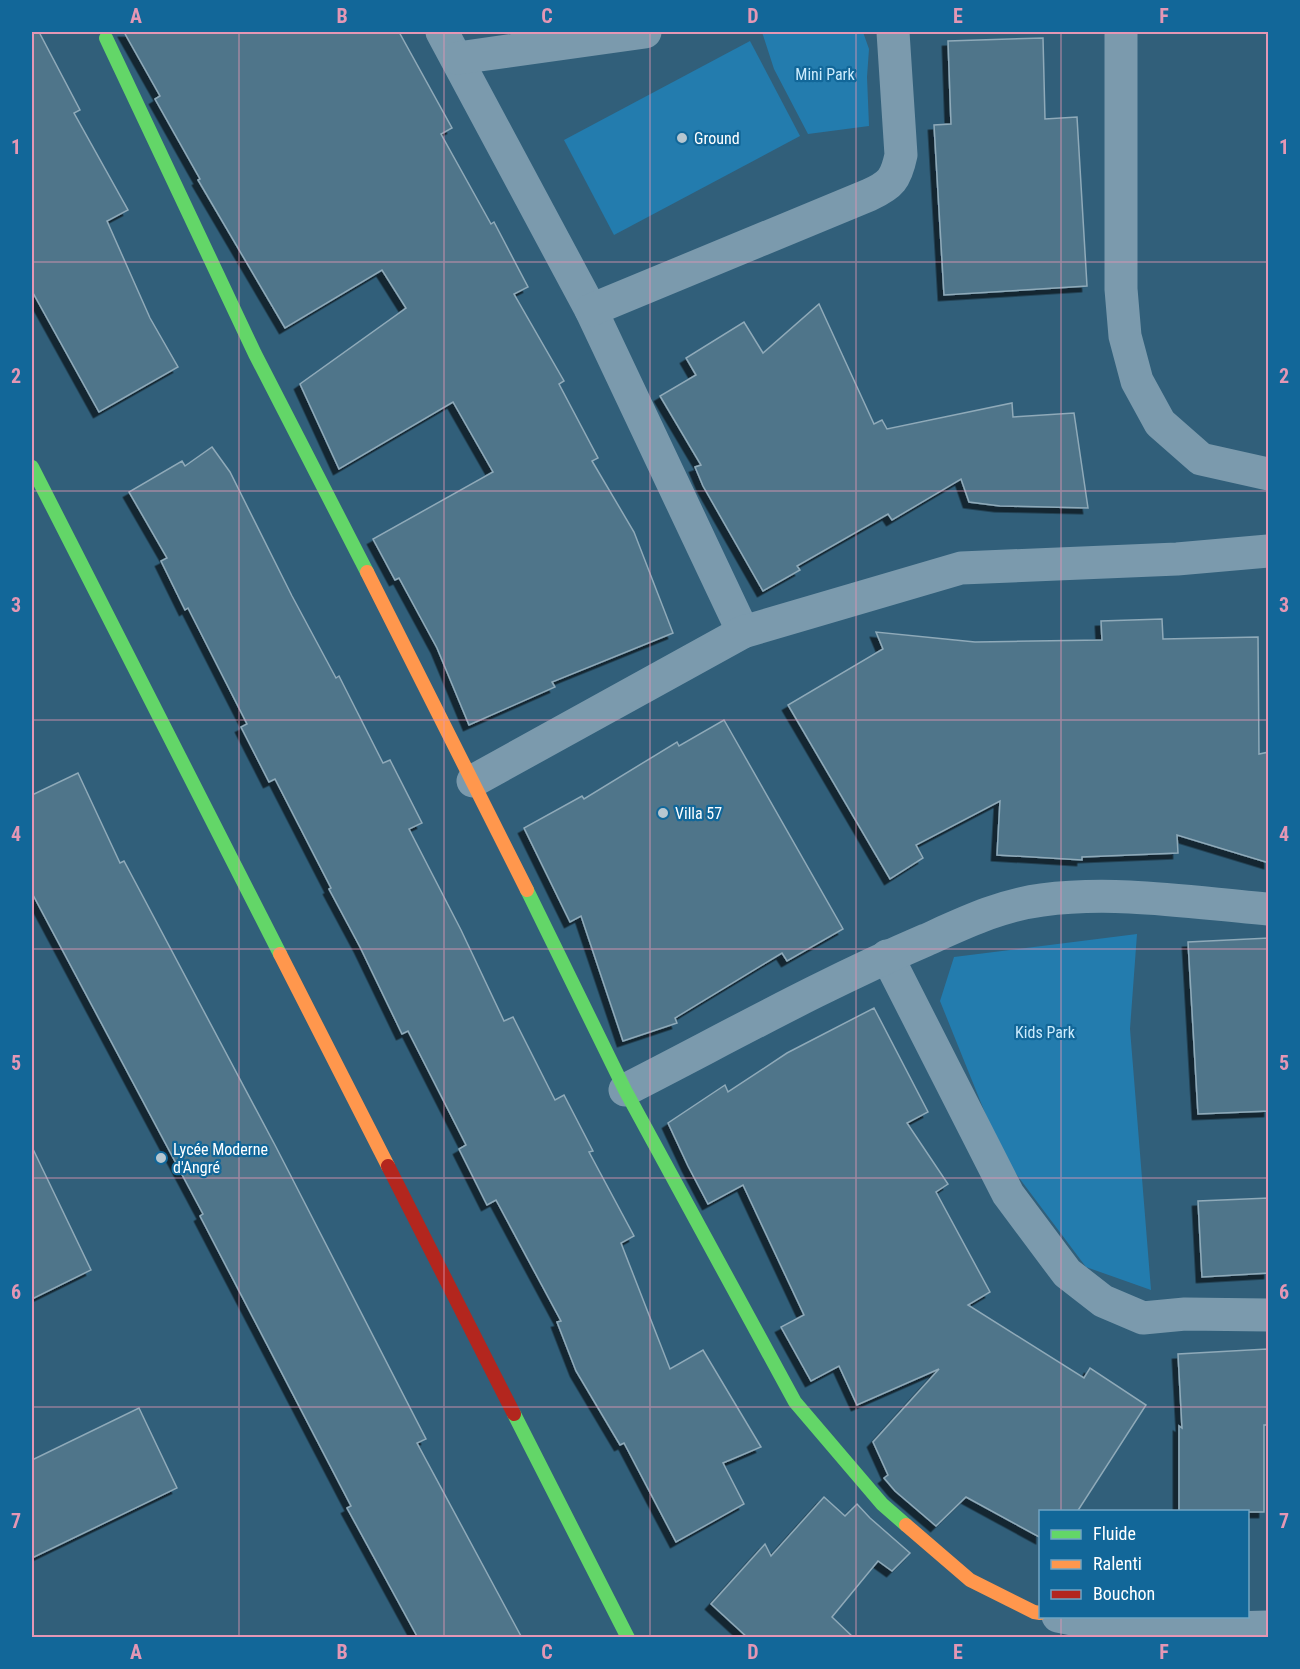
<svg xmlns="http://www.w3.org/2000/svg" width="1300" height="1669" font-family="'Roboto Condensed',sans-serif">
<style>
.green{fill:#237cae}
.building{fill:#50758a;stroke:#8faab9;stroke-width:1.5;filter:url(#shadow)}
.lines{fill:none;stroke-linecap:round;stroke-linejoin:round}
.street{stroke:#7b9aad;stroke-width:33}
.fast{stroke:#63d668;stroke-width:14}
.slow{stroke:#ff974d;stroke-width:14}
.jam{stroke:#b3261e;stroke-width:14}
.grid{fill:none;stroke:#e497b5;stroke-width:1.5;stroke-opacity:0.55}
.poi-dot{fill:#b7c7d0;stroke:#126799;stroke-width:2}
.labels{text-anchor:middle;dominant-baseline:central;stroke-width:4.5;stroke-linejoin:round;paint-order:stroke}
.park-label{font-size:16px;fill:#ccecfd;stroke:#126799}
.poi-label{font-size:16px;fill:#fff;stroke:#126799;text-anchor:start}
.neatline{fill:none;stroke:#e497b5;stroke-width:2}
.grid-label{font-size:20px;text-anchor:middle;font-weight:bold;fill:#e497b5}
</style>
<defs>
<filter id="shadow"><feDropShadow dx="-5.5" dy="5.5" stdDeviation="0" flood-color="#0009"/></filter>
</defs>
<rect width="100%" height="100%" fill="#315f7a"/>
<g class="green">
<polygon points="762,32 863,32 869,49 867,77 869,126 808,134 774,69"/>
<polygon points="750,41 800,136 614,235 564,140"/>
<polygon points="1137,934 1130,1029 1151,1290 1086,1267 1002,1155 940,1001 954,957"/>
</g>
<g class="building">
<polygon points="32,32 39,32 80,110 74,113 128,210 107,221 150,318 178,367 99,412 32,291"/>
<polygon points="124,32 399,32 452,128 441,134 491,224 494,222 528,287 514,294 564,381 559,384 598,458 592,461 634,532 673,633 552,682 555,687 469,725 437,648 399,578 395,580 373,539 493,472 453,402 339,469 300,384 406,308 382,270 285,328 198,180 200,179 155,99 160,96"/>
<polygon points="1043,38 1045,119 1077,117 1087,286 944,295 934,125 951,124 948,41"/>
<polygon points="819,304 874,424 882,420 887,429 1012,403 1013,417 1074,413 1088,508 1000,506 969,502 961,479 892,520 888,514 797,566 800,570 763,591 703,486 695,467 701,465 660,396 696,375 686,358 744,322 763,353"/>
<polygon points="212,447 230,472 292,596 336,678 339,676 383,763 390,760 422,823 409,829 461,930 504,1021 513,1017 555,1100 564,1095 593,1151 589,1152 634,1236 621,1243 670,1369 703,1350 761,1447 723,1463 744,1504 676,1542 624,1443 620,1445 576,1371 557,1322 561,1321 496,1200 487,1205 459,1149 466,1145 408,1031 402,1034 360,947 329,889 331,888 275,779 269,782 241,727 247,724 188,608 185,610 161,561 167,558 129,492 182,461 185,466"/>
<polygon points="1162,619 1163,639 1258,637 1259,754 1269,752 1269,863 1177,835 1178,853 1082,857 1082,860 997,855 1000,801 916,845 923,858 890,879 788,705 883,649 876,632 975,642 1102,640 1101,621"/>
<polygon points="724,720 843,929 787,961 782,953 675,1018 677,1023 623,1041 581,916 570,922 524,828 582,796 584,799 677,742 679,746"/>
<polygon points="78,773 120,863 124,861 276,1147 426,1439 417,1443 522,1638 418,1638 347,1508 351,1506 200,1216 203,1214 32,893 32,795"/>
<polygon points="1269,938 1269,1111 1198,1114 1188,942"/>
<polygon points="874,1008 928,1112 907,1123 948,1184 936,1192 990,1292 968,1305 1084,1378 1090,1368 1146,1405 1077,1512 1041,1512 1041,1538 966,1497 936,1526 895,1491 884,1478 888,1475 873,1442 939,1369 857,1405 839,1366 811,1381 781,1327 804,1315 743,1185 708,1204 688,1166 668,1123 725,1085 728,1092 787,1053"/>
<polygon points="32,1147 91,1270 32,1299"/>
<polygon points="1269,1198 1269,1273 1202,1277 1198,1201"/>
<polygon points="1267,1349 1269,1425 1264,1425 1264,1512 1179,1512 1179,1426 1182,1428 1178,1354"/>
<polygon points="139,1408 177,1488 32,1558 32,1460"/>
<polygon points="824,1497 845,1516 857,1504 870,1518 910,1553 892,1571 878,1561 832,1617 854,1638 748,1638 711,1604 765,1544 771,1556"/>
</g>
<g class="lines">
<g class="street">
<polyline points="442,32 591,310 743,632"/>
<polyline points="1121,32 1121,289 1125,336 1137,381 1160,423 1201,459 1268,474"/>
<polyline points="458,58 645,32"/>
<path d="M591,310L869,195C891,185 896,179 901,155L893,32"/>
<polyline points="473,781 743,632 961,568 1177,559 1268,551"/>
<polyline points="887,956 1008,1194 1067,1273 1103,1301 1143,1318 1185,1314 1268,1315"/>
<path d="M625,1090C725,1039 823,984 926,940C964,923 1001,905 1042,900C1117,890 1194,903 1268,909"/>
<polyline points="1058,1616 1112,1627 1192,1629 1268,1627"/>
</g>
<g class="fast">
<polyline points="106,38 255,354 367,572"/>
<polyline points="32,467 280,954"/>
<polyline points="527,890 625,1090 795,1402 882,1504 906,1525"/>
<polyline points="514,1414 628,1638"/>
</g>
<g class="slow">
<polyline points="367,572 527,890"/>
<polyline points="280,954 388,1166"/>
<polyline points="906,1525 970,1580 1034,1612 1040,1613"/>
</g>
<polyline class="jam" points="388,1166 514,1414"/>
</g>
<path class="grid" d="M239,32V1638M444,32V1638M650,32V1638M856,32V1638M1061,32V1512M32,262H1268M32,491H1268M32,720H1268M32,949H1268M32,1178H1268M32,1407H1268M1061,1616V1638"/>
<g class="poi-dot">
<circle cx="682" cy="138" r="6"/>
<circle cx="663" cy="813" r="6"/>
<circle cx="161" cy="1158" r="6"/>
</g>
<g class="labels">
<g class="park-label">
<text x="825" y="74">Mini Park</text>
<text x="1045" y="1032">Kids Park</text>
</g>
<g class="poi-label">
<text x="694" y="138">Ground</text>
<text x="675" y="813">Villa 57</text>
<text x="173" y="1149">Lycée Moderne<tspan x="173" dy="18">d'Angré</tspan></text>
</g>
</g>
<rect width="1300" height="1669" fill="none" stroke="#126799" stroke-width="66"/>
<rect x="1039" y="1510" width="210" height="108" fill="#126799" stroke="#71a4c2" stroke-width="1.5"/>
<rect x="1051" y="1530" width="30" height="9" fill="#63d668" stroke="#71a4c2" stroke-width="1.5"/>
<text x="1093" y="1540" font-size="18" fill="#ffffff">Fluide</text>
<rect x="1051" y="1560" width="30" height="9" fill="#ff974d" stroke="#71a4c2" stroke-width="1.5"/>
<text x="1093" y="1570" font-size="18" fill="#ffffff">Ralenti</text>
<rect x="1051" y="1590" width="30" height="9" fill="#b3261e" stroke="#71a4c2" stroke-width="1.5"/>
<text x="1093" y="1600" font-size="18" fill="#ffffff">Bouchon</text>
<rect x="33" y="33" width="1234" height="1603" class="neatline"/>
<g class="grid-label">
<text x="136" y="23">A</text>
<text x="342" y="23">B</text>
<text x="547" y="23">C</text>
<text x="753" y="23">D</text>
<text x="958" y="23">E</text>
<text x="1164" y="23">F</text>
<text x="16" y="154">1</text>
<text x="1284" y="154">1</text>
<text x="16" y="383">2</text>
<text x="1284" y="383">2</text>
<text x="16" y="612">3</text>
<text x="1284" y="612">3</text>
<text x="16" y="841">4</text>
<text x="1284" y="841">4</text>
<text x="16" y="1070">5</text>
<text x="1284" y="1070">5</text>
<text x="16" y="1299">6</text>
<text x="1284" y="1299">6</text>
<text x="16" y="1528">7</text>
<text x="1284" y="1528">7</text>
<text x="136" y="1659">A</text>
<text x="342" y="1659">B</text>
<text x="547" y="1659">C</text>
<text x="753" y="1659">D</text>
<text x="958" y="1659">E</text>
<text x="1164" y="1659">F</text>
</g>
</svg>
